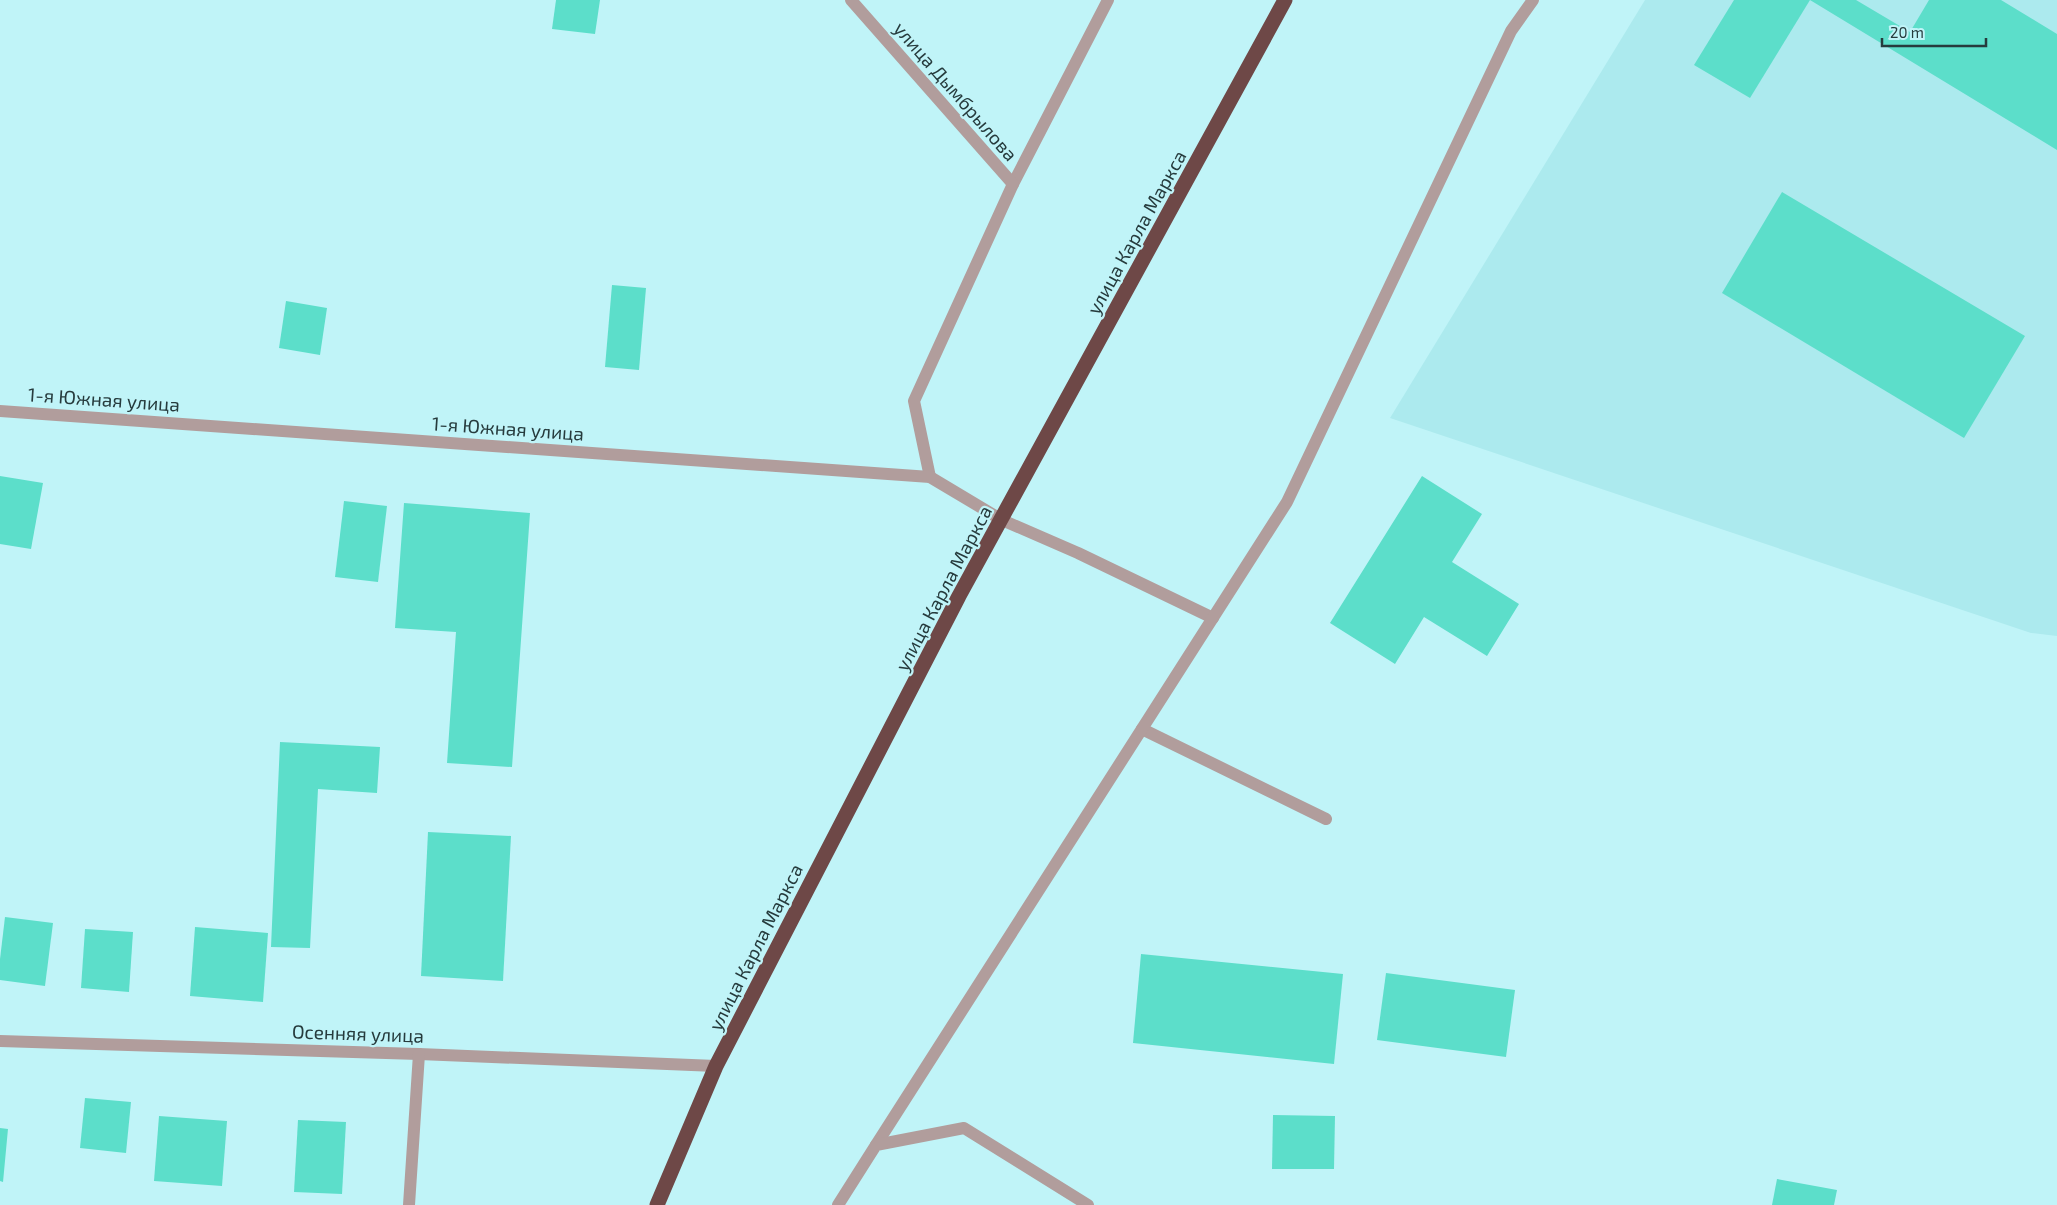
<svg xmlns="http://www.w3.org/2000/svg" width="2057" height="1205" font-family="'Exo 2',sans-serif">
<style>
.built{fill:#aceaee}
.building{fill:#5cdeca}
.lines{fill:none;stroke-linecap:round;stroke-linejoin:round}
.lane{stroke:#b19d9c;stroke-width:12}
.street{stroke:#b19d9c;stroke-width:12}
.highway{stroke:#6e4847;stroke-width:15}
.labels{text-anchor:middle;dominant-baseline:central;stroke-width:4.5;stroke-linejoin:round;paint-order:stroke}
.street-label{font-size:19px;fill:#263b3d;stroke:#c0f4f8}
</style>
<rect width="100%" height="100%" fill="#c0f4f8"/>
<polygon class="built" points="1645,0 2057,0 2057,636 2031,633 1390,418"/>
<g class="building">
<polygon points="556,0 600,0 595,34 552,29"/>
<polygon points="1734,0 1810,0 1750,98 1694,65"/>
<polygon points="1810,0 1856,0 1910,32 1929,0 2001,0 2057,34 2057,150"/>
<polygon points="1782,192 2025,336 1964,438 1722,293"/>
<polygon points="612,285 646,288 639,370 605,367"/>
<polygon points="286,301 327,308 320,355 279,348"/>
<polygon points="0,476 43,483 31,549 0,544"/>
<polygon points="1422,476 1482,514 1452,562 1519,604 1487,656 1424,617 1395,664 1330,623"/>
<polygon points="344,501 387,506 378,582 335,577"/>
<polygon points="404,503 530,513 512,767 447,763 456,632 395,628"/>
<polygon points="280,742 380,747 377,793 318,789 310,948 271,947"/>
<polygon points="428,832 511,836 503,981 421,976"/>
<polygon points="5,917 53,923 45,986 0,980 0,959"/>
<polygon points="195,927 268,933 263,1002 190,996"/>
<polygon points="85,929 133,932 129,992 81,988"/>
<polygon points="1141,954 1343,974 1334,1064 1133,1043"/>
<polygon points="1386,973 1515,990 1506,1057 1377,1040"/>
<polygon points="85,1098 131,1102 126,1153 80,1148"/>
<polygon points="1273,1115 1335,1116 1334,1169 1272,1169"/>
<polygon points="159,1116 227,1121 222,1186 154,1181"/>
<polygon points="298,1120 346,1122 342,1194 294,1192"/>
<polygon points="0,1128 8,1129 3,1182 0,1181"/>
<polygon points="1777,1179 1837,1190 1834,1205 1772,1205"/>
</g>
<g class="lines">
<g class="lane">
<polyline points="930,477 914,401 1013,184 1108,0"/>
<polyline points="1002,520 1078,553 1213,618"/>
<polyline points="1142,729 1326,819"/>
<polyline points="876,1145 1287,502 1511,31 1533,0"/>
</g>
<g class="street">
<polyline points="851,0 1013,184"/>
<polyline points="0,411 930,477 1002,520"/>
<polyline points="0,1041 419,1054 716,1066"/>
<polyline points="409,1205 419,1054"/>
<polyline points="838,1205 876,1145 964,1128 1088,1205"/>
</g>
<polyline class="highway" points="657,1205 716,1066 959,596 1285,0"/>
</g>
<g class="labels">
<g class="street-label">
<text transform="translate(956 91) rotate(49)">улица Дымбрылова</text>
<text transform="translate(1136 232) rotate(-61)">улица Карла Маркса</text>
<text transform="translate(104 399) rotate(4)">1-я Южная улица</text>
<text transform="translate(508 428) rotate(4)">1-я Южная улица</text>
<text transform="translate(943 588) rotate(-62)">улица Карла Маркса</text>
<text transform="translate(755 947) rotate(-63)">улица Карла Маркса</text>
<text transform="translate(358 1033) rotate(2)">Осенняя улица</text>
</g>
</g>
<path d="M1882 38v8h104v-8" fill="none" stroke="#263b3d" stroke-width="2.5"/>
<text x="1890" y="38" font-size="15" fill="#263b3d" stroke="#c0f4f8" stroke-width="4" paint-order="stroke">20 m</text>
</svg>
